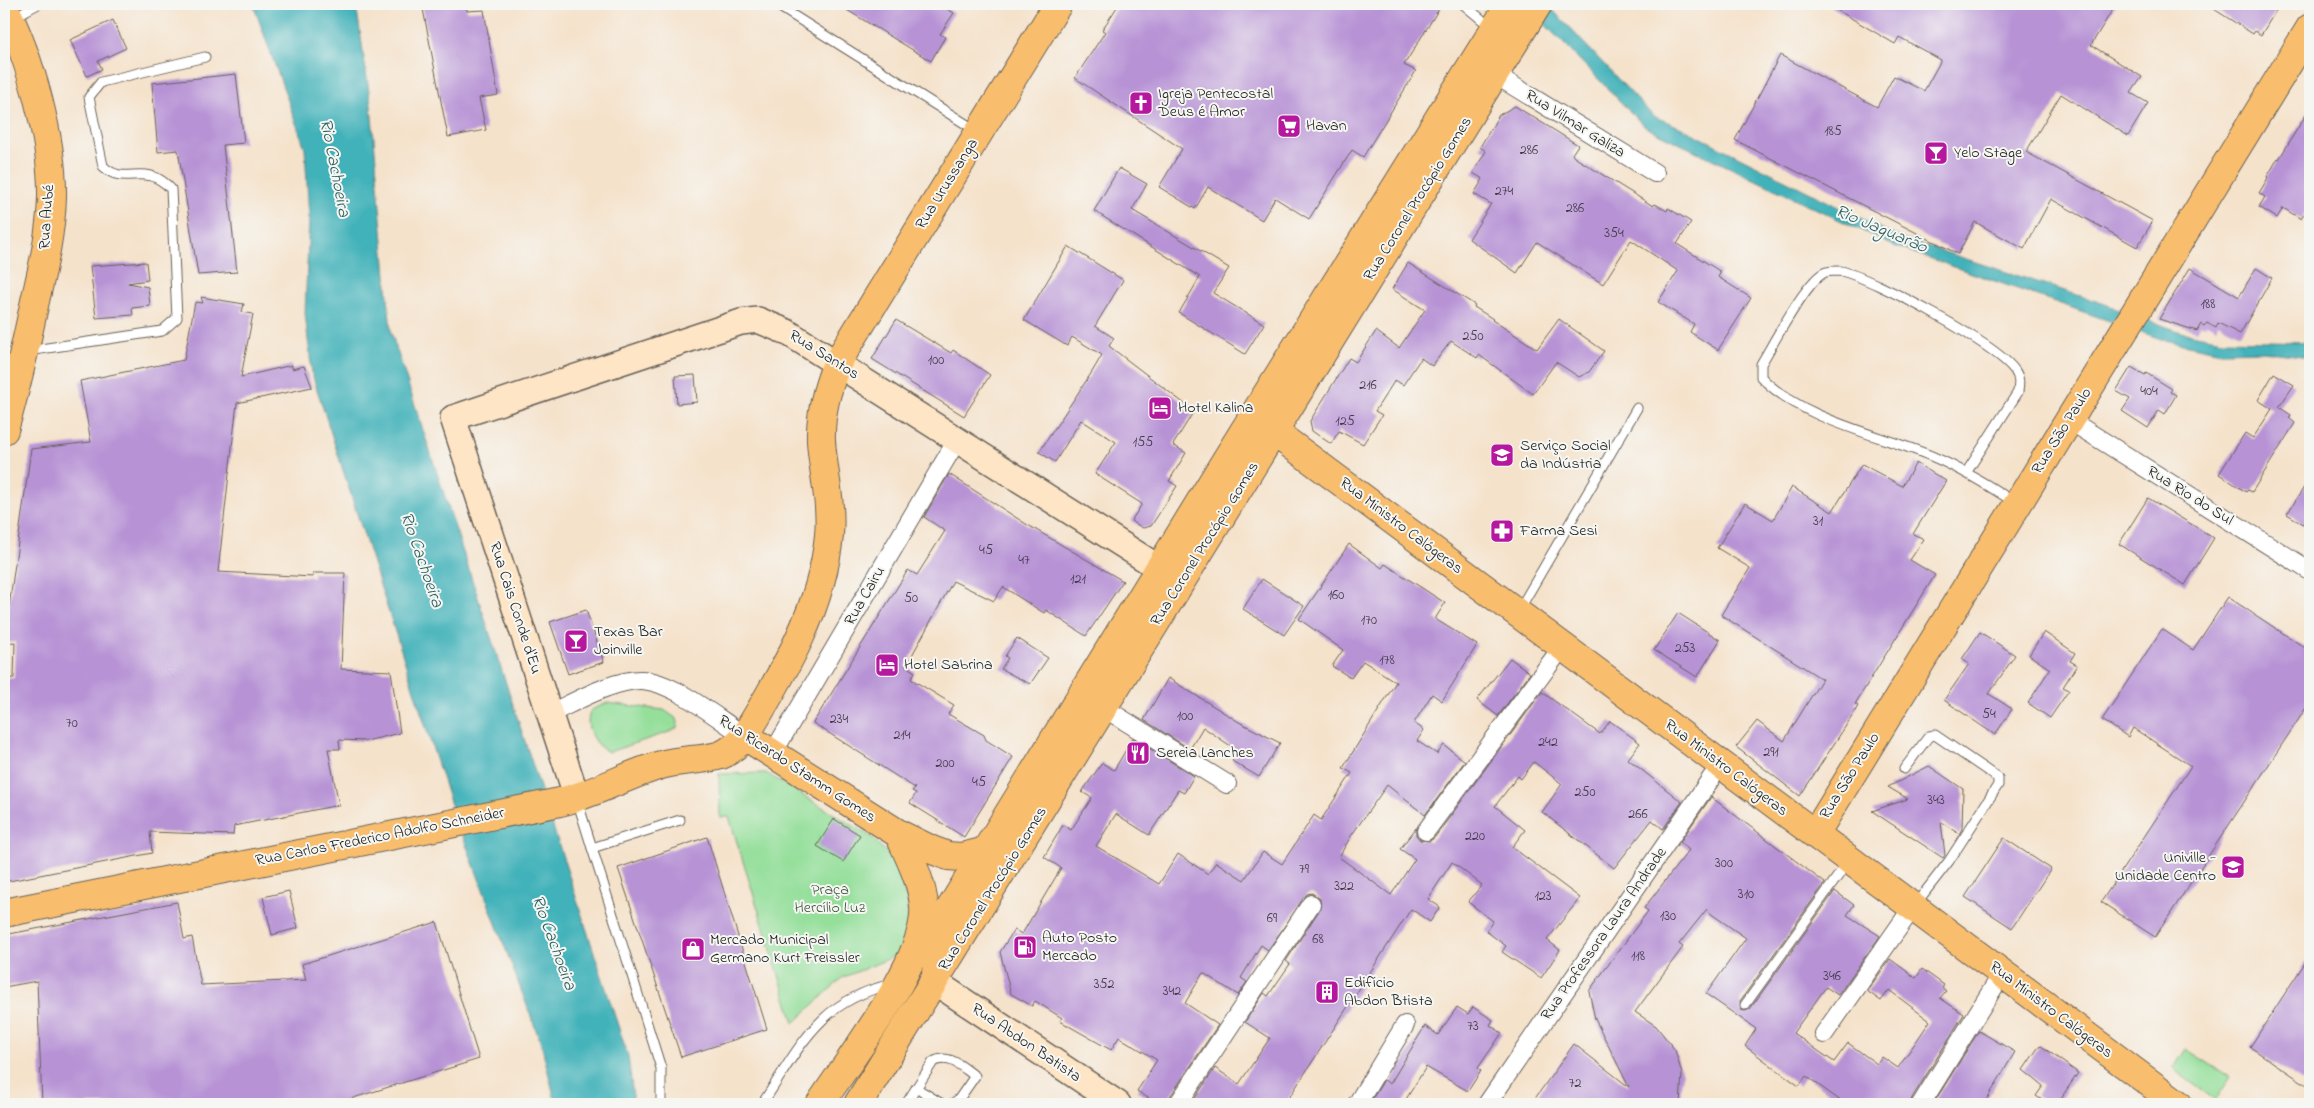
<svg xmlns="http://www.w3.org/2000/svg" width="2314" height="1108" font-family="'Indie Flower',sans-serif">
<style>
.green{fill:#95df9b;stroke:#587e5c}
.water{fill:#42b2ba;stroke:#2f676b}
.building{fill:#b793d5}
.lines{fill:none;stroke-linecap:round;stroke-linejoin:round}
.lane-casing{stroke:#686159;stroke-width:11}
.street-casing{stroke:#686159;stroke-width:20}
.secondary-casing{stroke:#686159;stroke-width:28}
.primary-casing{stroke:#686159;stroke-width:30}
.lane{stroke:#fff;stroke-width:9}
.street{stroke:#fff;stroke-width:18}
.secondary{stroke:#fde5c5;stroke-width:25}
.primary{stroke:#f9be6d;stroke-width:28}
.labels{text-anchor:middle;dominant-baseline:central;stroke-width:4;stroke-linejoin:round;paint-order:stroke}
.number-label{font-size:14px;fill:#433a4a}
.poi-label{font-size:16px;fill:#1c1c1c;stroke:#f6f6f2;text-anchor:start}
.street-label{font-size:16px;fill:#1c1c1c;stroke:#f6f6f2}
.park-label{font-size:16px;fill:#405642;stroke:#f6f6f2}
.water-label{font-size:18px;font-style:italic;fill:#2d6063;stroke:#f6f6f2}
</style>
<rect width="100%" height="100%" fill="#f6f6f2"/>
<filter id="ink" filterUnits="userSpaceOnUse"><feTurbulence type="fractalNoise" baseFrequency=".02" numOctaves="2"/><feDisplacementMap in="SourceGraphic" scale="10" xChannelSelector="R" yChannelSelector="G"/><feConvolveMatrix kernelMatrix="1 2 1 2 8 2 1 2 1" color-interpolation-filters="sRGB"/></filter>
<filter id="wash" filterUnits="userSpaceOnUse"><feTurbulence type="fractalNoise" baseFrequency=".0096" numOctaves="4" result="noise"/><feDisplacementMap in="SourceGraphic" scale="20" xChannelSelector="R" yChannelSelector="G"/><feGaussianBlur stdDeviation="1.12" result="paint"/><feColorMatrix in="noise" values="0 0 0 0 0 0 0 0 0 0 0 0 0 0 0 0 0 1.4 0 .05"/><feComposite in="paint" operator="in"/></filter>
<g filter="url(#wash)">
<rect width="100%" height="100%" fill="#f5e2cb"/>
<g class="green">
<path d="M607,703L664,710L677,719C679,725 678,728 672,731L609,752C593,746 583,725 591,710Z"/>
<polygon points="766,773 872,837 892,860 908,903 908,934 895,956 842,978 794,1023 729,817 720,817 719,774"/>
<polygon points="2186,1049 2230,1077 2215,1100 2173,1069"/>
</g>
<g class="water">
<polygon points="253,4 356,4 371,105 391,332 628,1056 634,1104 556,1104 541,1043 450,802 312,374 305,313 309,219 305,148"/>
<polygon points="1525,4 1547,4 1653,116 1682,128 1898,237 2102,303 2181,332 2222,340 2310,342 2310,357 2262,351 2221,352 2164,340 1894,246 1645,127"/>
</g>
<g id="blocks">
<g class="building">
<polygon points="422,4 466,4 467,11 484,10 498,95 479,98 486,130 448,137"/>
<polygon points="837,4 939,4 954,13 940,34 945,37 931,61"/>
<polygon points="1119,4 1442,4 1404,65 1416,71 1363,157 1352,150 1309,219 1275,198 1262,220 1208,187 1195,209 1159,187 1182,149 1075,78 1105,32 1102,30"/>
<polygon points="1827,4 2116,4 2091,45 2142,77 2131,93 2148,103 2128,136 2061,94 2026,152 2153,221 2137,247 2051,199 2024,249 1975,222 1958,254 1735,140 1780,55 1877,107 1894,76 1924,91 1941,60 1899,37 1895,44"/>
<polygon points="2206,4 2280,4 2261,35 2255,31 2253,34"/>
<polygon points="113,20 126,48 98,61 102,69 87,76 70,40"/>
<polygon points="236,74 244,143 223,145 237,272 198,275 178,150 158,152 152,83"/>
<polygon points="1515,106 1578,145 1572,154 1574,157 1653,206 1655,204 1667,211 1668,208 1691,222 1677,244 1721,272 1718,277 1751,298 1718,350 1690,332 1694,324 1658,302 1678,271 1631,240 1603,284 1537,242 1517,273 1469,239 1491,204 1474,194 1483,179 1473,173 1486,151 1480,147 1499,115"/>
<polygon points="2310,108 2310,205 2301,219 2283,208 2277,218 2259,207 2265,197 2259,193 2268,178 2267,177 2278,158 2279,159"/>
<polygon points="1119,168 1147,184 1132,210 1229,268 1213,293 1264,324 1245,354 1179,313 1200,277 1094,211"/>
<polygon points="1068,246 1123,280 1095,326 1114,338 1109,346 1194,411 1173,445 1186,453 1169,481 1177,486 1151,526 1143,528 1131,521 1142,504 1095,474 1116,442 1081,420 1055,462 1039,452 1092,372 1102,355 1072,337 1067,346 1024,320"/>
<polygon points="146,262 148,280 128,283 148,287 150,306 132,308 133,315 96,318 90,266"/>
<polygon points="1408,263 1475,305 1474,307 1493,319 1492,320 1537,349 1559,319 1604,351 1589,372 1579,377 1556,362 1533,394 1479,355 1477,358 1451,341 1432,366 1421,358 1403,385 1395,380 1375,411 1382,415 1363,444 1339,431 1331,444 1312,431 1310,421 1349,358 1356,362 1376,331 1399,348 1425,310 1392,289"/>
<polygon points="2190,268 2239,297 2256,268 2272,278 2240,334 2218,323 2216,328 2207,323 2204,326 2201,324 2197,331 2159,319"/>
<polygon points="201,297 244,304 242,312 253,314 241,377 292,365 292,369 304,366 312,387 237,403 218,572 313,577 313,573 345,573 341,669 391,671 400,733 366,741 339,740 340,749 328,749 339,805 234,826 233,835 150,832 152,853 4,882 4,679 14,678 15,642 4,643 31,449 91,442 80,381 184,360 195,302 203,303"/>
<polygon points="896,320 951,353 953,350 990,375 964,416 872,359"/>
<polygon points="2131,367 2145,375 2146,373 2172,389 2170,392 2176,395 2165,414 2159,410 2148,428 2122,411 2130,399 2116,391"/>
<polygon points="2274,373 2294,385 2279,407 2291,415 2289,418 2295,423 2252,492 2248,490 2246,492 2219,474 2245,433 2253,438 2272,409 2258,400"/>
<polygon points="695,375 697,402 677,404 675,376"/>
<polygon points="1916,463 1946,481 1913,534 1924,539 1910,560 1935,575 1855,704 1858,706 1851,718 1800,796 1736,747 1757,721 1784,741 1822,679 1721,615 1750,568 1717,548 1745,503 1773,520 1792,487 1832,512 1862,464 1902,486"/>
<polygon points="949,474 1026,524 1123,581 1086,636 1046,610 1044,613 1003,587 994,601 953,581 906,666 915,672 911,679 954,705 948,714 984,735 986,740 1013,757 964,837 910,803 916,793 912,791 915,788 813,723 908,570 917,575 945,531 924,517"/>
<polygon points="2310,478 2310,528 2287,514"/>
<polygon points="2148,498 2214,538 2185,585 2119,544"/>
<polygon points="1349,544 1382,568 1385,564 1445,603 1435,619 1477,645 1442,701 1432,694 1414,723 1424,730 1417,741 1437,754 1444,745 1465,761 1425,815 1387,785 1351,836 1339,857 1391,895 1415,859 1400,849 1416,828 1416,835 1420,840 1430,841 1435,837 1542,692 1600,734 1610,721 1640,743 1628,759 1682,802 1663,829 1652,820 1614,868 1542,812 1562,784 1534,762 1521,779 1518,776 1495,806 1525,830 1512,847 1580,898 1547,940 1560,950 1541,978 1502,952 1506,946 1486,931 1493,921 1468,902 1482,885 1452,862 1428,899 1440,907 1430,922 1411,909 1285,1104 1191,1104 1215,1068 1239,1084 1270,1038 1245,1022 1264,993 1268,996 1290,964 1286,961 1320,909 1320,899 1312,893 1307,894 1268,950 1261,945 1241,978 1247,982 1238,995 1203,973 1185,1003 1218,1025 1169,1098 1168,1104 1158,1104 1137,1091 1157,1060 1119,1037 1111,1050 1060,1021 1062,1018 1035,1001 1032,1006 1011,994 1000,952 1014,930 1022,934 1061,868 1044,857 1063,825 1071,830 1092,798 1082,792 1102,763 1114,770 1133,738 1194,776 1184,793 1178,790 1149,835 1116,814 1096,846 1159,884 1178,854 1208,874 1216,862 1244,880 1263,852 1282,864 1314,815 1321,820 1352,773 1343,768 1396,682 1363,661 1351,678 1332,666 1343,650 1299,619"/>
<polygon points="1262,579 1304,606 1284,635 1243,609"/>
<polygon points="2228,597 2310,651 2310,702 2155,937 2101,902 2191,766 2133,728 2128,737 2102,720 2162,629 2193,650"/>
<polygon points="586,610 604,662 568,674 550,622"/>
<polygon points="1678,613 1720,640 1697,677 1654,650"/>
<polygon points="1980,632 2015,655 1989,694 2012,709 1995,735 1944,700 1969,664 1962,659"/>
<polygon points="2044,632 2075,653 2070,661 2077,665 2063,687 2069,690 2050,718 2028,703 2050,669 2029,655"/>
<polygon points="1017,638 1048,658 1030,684 1001,669 1008,658 1005,656"/>
<polygon points="1510,658 1530,673 1498,716 1477,700"/>
<polygon points="1168,678 1239,722 1280,743 1259,777 1232,761 1238,751 1203,727 1190,749 1144,720"/>
<polygon points="1929,766 1963,789 1962,829 1959,834 1941,822 1945,855 1943,858 1872,811 1908,799 1888,787"/>
<polygon points="1711,797 1825,883 1740,1001 1741,1010 1745,1011 1750,1009 1835,891 1854,905 1847,915 1880,936 1838,995 1826,987 1793,1033 1834,1062 1848,1043 1877,1064 1882,1057 1898,1068 1930,1021 1889,990 1881,1001 1867,991 1890,959 1916,978 1922,969 1944,985 1942,988 1946,991 1940,998 1964,1014 1912,1098 1910,1104 1845,1104 1806,1076 1799,1086 1745,1046 1756,1029 1706,994 1746,938 1710,913 1707,909 1679,944 1683,947 1635,1012 1656,1026 1675,1050 1682,1074 1680,1104 1531,1104 1574,1044 1629,1087 1595,1019 1589,991 1648,911 1644,908 1689,850 1680,842"/>
<polygon points="834,819 860,835 843,862 817,846"/>
<polygon points="707,837 767,1029 681,1057 618,868"/>
<polygon points="2004,838 2051,869 2012,928 1965,897"/>
<polygon points="289,891 298,928 272,935 263,897"/>
<polygon points="177,902 184,939 192,937 201,985 306,980 302,964 437,922 479,1059 334,1104 42,1104 37,981 4,987 4,935"/>
<polygon points="2310,955 2310,1087 2250,1047"/>
<polygon points="1457,1007 1468,1014 1473,1007 1493,1020 1490,1025 1502,1033 1478,1068 1481,1071 1468,1091 1426,1067 1403,1104 1369,1104 1384,1080 1390,1084 1425,1026 1438,1035"/>
<polygon points="1979,1031 2015,1052 1984,1104 1933,1104"/>
<polygon points="2040,1045 2078,1073 2057,1104 2048,1104 2036,1096 2043,1086 2023,1070"/>
</g>
</g>
</g>
<g filter="url(#ink)">
<use href="#blocks" fill-opacity="0" stroke="#686159" stroke-width="1"/>
<g class="lines">
<g class="lane-casing">
<g id="lane">
<polyline points="775,4 977,131"/>
<polyline points="1463,4 1492,28"/>
<polyline points="12,18 38,4"/>
<path d="M27,351L162,331L177,318L171,189C144,160 125,188 103,166L89,97L101,82L205,57"/>
<path d="M1966,473L2018,392C2019,384 2020,378 2015,371C1997,344 1873,278 1841,271C1837,271 1830,271 1826,272C1808,277 1772,346 1761,364V377C1799,417 1870,433 1921,452C1954,464 1985,483 2014,502"/>
<polyline points="1519,610 1637,408"/>
<polyline points="1904,769 1929,736 1935,735 1998,778 1998,785 1949,861 1914,906"/>
<polyline points="577,800 661,1068 661,1104"/>
<polyline points="592,848 680,820"/>
<polyline points="1745,1005 1848,862"/>
<polyline points="916,1088 942,1104"/>
<path d="M762,1104C801,1046 818,1001 892,984"/>
<path d="M906,1104L933,1062C949,1053 962,1067 975,1076L959,1099L952,1104"/>
</g>
</g>
<g class="street-casing">
<g id="street">
<polyline points="1494,74 1655,173"/>
<polyline points="2069,420 2310,571"/>
<polyline points="1104,708 1227,784"/>
<path d="M549,714C575,702 614,679 642,680C674,682 718,719 745,736"/>
<polyline points="773,753 957,440"/>
<polyline points="1426,831 1563,646"/>
<polyline points="1824,1034 1913,907"/>
<polyline points="1178,1104 1311,904"/>
<polyline points="1357,1104 1405,1025"/>
<polyline points="1487,1104 1721,764"/>
<polyline points="1921,1104 2002,974"/>
</g>
</g>
<g class="secondary-casing">
<g id="secondary">
<polyline points="577,798 453,418 741,322 758,320 787,332 1159,568"/>
<polyline points="935,982 1118,1104"/>
</g>
</g>
<g class="primary-casing">
<g id="primary">
<path d="M4,7C30,56 53,141 52,197C51,232 43,267 35,301C26,345 16,388 4,430"/>
<polyline points="1274,432 2178,1104"/>
<polyline points="745,736 899,834 932,850 948,856 961,857 986,851"/>
<polyline points="1815,834 2310,28"/>
<path d="M4,913L560,802C595,794 626,775 661,765C680,759 702,761 721,755C731,751 738,744 745,736C783,673 822,610 829,535C832,503 823,472 821,441C820,413 827,389 837,363L1058,4"/>
<path d="M936,976C937,952 939,931 950,909L1224,463L1510,4"/>
<path d="M820,1104C849,1060 929,957 924,906C922,881 909,857 899,834"/>
<polyline points="858,1104 1538,4"/>
</g>
</g>
<use href="#lane" class="lane"/>
<use href="#street" class="street"/>
<use href="#secondary" class="secondary"/>
<use href="#primary" class="primary"/>
</g>
</g>
<defs>
<g id="church-square" transform="scale(1.25)"><rect x="-9" y="-9" width="18" height="18" rx="4" fill="#b5179e" stroke="#f6f6f2"/><path d="M-1.2-6h2.4v3.5h3.3v2.4h-3.3V6h-2.4V-.1h-3.3v-2.4h3.3Z" fill="#fff"/></g>
<g id="supermarket-square" transform="scale(1.25)"><rect x="-9" y="-9" width="18" height="18" rx="4" fill="#b5179e" stroke="#f6f6f2"/><path d="M-6-5.5h2.5l.6 2H6L4.5 2H-2.5L-4.4-4H-6ZM-1.5 3.2a1.3 1.3 0 1 0 .1 0ZM3 3.2a1.3 1.3 0 1 0 .1 0Z" fill="#fff"/></g>
<g id="bar-square" transform="scale(1.25)"><rect x="-9" y="-9" width="18" height="18" rx="4" fill="#b5179e" stroke="#f6f6f2"/><path d="M-6-5H6L.8 .8V4.5H3.5V6h-7V4.5H-.8V.8Z" fill="#fff"/></g>
<g id="hotel-square" transform="scale(1.25)"><rect x="-9" y="-9" width="18" height="18" rx="4" fill="#b5179e" stroke="#f6f6f2"/><path d="M-6-4.5h1.5V1H6V5H4.5V3h-9V5H-6ZM-4 0a1.8 1.8 0 1 1 3.6 0ZM.5 0V-2.5h3Q6-2.5 6 0Z" fill="#fff"/></g>
<g id="university-square" transform="scale(1.25)"><rect x="-9" y="-9" width="18" height="18" rx="4" fill="#b5179e" stroke="#f6f6f2"/><path d="M0-5L7-2L0 1L-7-2ZM-4 1L0 2.5L4 1V4Q0 6-4 4Z" fill="#fff"/></g>
<g id="pharmacy-square" transform="scale(1.25)"><rect x="-9" y="-9" width="18" height="18" rx="4" fill="#b5179e" stroke="#f6f6f2"/><path d="M-2-6h4v4h4v4h-4v4h-4v-4h-4v-4h4Z" fill="#fff"/></g>
<g id="restaurant-square" transform="scale(1.25)"><rect x="-9" y="-9" width="18" height="18" rx="4" fill="#b5179e" stroke="#f6f6f2"/><path d="M-5-6h1v4h1v-4h1v4h1v-4h1v5L-1.5 .5V6h-2V.5L-5-1ZM5-6V6H3V1.5H1.5Q1.5-4 5-6Z" fill="#fff"/></g>
<g id="school-square" transform="scale(1.25)"><rect x="-9" y="-9" width="18" height="18" rx="4" fill="#b5179e" stroke="#f6f6f2"/><path d="M0-5L7-2L0 1L-7-2ZM-4 1L0 2.5L4 1V4Q0 6-4 4Z" fill="#fff"/></g>
<g id="fuel-square" transform="scale(1.25)"><rect x="-9" y="-9" width="18" height="18" rx="4" fill="#b5179e" stroke="#f6f6f2"/><path d="M-5.5-6h7V0h2V4h1.3V-2.5L3-4.5l.8-.8L6-3V5H2.5V1h-1V6h-7ZM-4.2-4.7v3.2H.2V-4.7Z" fill="#fff"/></g>
<g id="shop-square" transform="scale(1.25)"><rect x="-9" y="-9" width="18" height="18" rx="4" fill="#b5179e" stroke="#f6f6f2"/><path d="M-5-2.5h2.3a2.7 3.5 0 0 1 5.4 0H5L5.5 6h-11ZM-1.5-2.5h3a1.5 2.3 0 0 0-3 0Z" fill="#fff"/></g>
<g id="building-square" transform="scale(1.25)"><rect x="-9" y="-9" width="18" height="18" rx="4" fill="#b5179e" stroke="#f6f6f2"/><path d="M-4-6H4V6H1V3H-1V6H-4ZM-2.5-4.3h1.7v1.8h-1.7ZM.8-4.3h1.7v1.8H.8ZM-2.5-1h1.7V.8h-1.7ZM.8-1h1.7V.8H.8Z" fill="#fff"/></g>
</defs>
<g fill-rule="evenodd">
<use href="#church-square" x="1141" y="103"/>
<use href="#supermarket-square" x="1289" y="126"/>
<use href="#bar-square" x="1936" y="153"/>
<use href="#hotel-square" x="1160" y="408"/>
<use href="#university-square" x="1502" y="455"/>
<use href="#pharmacy-square" x="1502" y="531"/>
<use href="#bar-square" x="576" y="641"/>
<use href="#hotel-square" x="887" y="665"/>
<use href="#restaurant-square" x="1138" y="753"/>
<use href="#school-square" x="2233" y="867"/>
<use href="#fuel-square" x="1025" y="947"/>
<use href="#shop-square" x="693" y="949"/>
<use href="#building-square" x="1327" y="992"/>
</g>
<g class="labels">
<g class="number-label">
<text x="1833" y="131">185</text>
<text x="1529" y="150">286</text>
<text x="1504" y="191">274</text>
<text x="1575" y="208">286</text>
<text x="1614" y="233">354</text>
<text x="2208" y="304">188</text>
<text x="1473" y="336">250</text>
<text x="936" y="360">100</text>
<text x="1368" y="385">216</text>
<text x="2149" y="391">404</text>
<text x="1345" y="421">125</text>
<text x="1143" y="442">155</text>
<text x="1818" y="521">31</text>
<text x="986" y="550">45</text>
<text x="1024" y="560">47</text>
<text x="1078" y="579">121</text>
<text x="1336" y="595">160</text>
<text x="911" y="598">50</text>
<text x="1369" y="620">170</text>
<text x="1685" y="648">253</text>
<text x="1387" y="660">178</text>
<text x="1989" y="714">54</text>
<text x="1185" y="716">100</text>
<text x="839" y="719">234</text>
<text x="72" y="723">70</text>
<text x="902" y="735">214</text>
<text x="1548" y="742">242</text>
<text x="1771" y="752">291</text>
<text x="945" y="763">200</text>
<text x="979" y="782">45</text>
<text x="1585" y="792">250</text>
<text x="1936" y="800">343</text>
<text x="1638" y="814">266</text>
<text x="1475" y="836">220</text>
<text x="1724" y="863">300</text>
<text x="1304" y="869">79</text>
<text x="1344" y="886">322</text>
<text x="1746" y="894">310</text>
<text x="1543" y="896">123</text>
<text x="1668" y="916">130</text>
<text x="1272" y="918">69</text>
<text x="1318" y="939">68</text>
<text x="1638" y="956">118</text>
<text x="1832" y="976">346</text>
<text x="1104" y="984">352</text>
<text x="1172" y="991">342</text>
<text x="1473" y="1026">73</text>
<text x="1575" y="1083">72</text>
</g>
<g class="poi-label">
<text x="1158" y="94">Igreja Pentecostal<tspan x="1158" dy="18">Deus é Amor</tspan></text>
<text x="1306" y="126">Havan</text>
<text x="1954" y="153">Yelo Stage</text>
<text x="1178" y="408">Hotel Kalina</text>
<text x="1520" y="446">Serviço Social<tspan x="1520" dy="18">da Indústria</tspan></text>
<text x="1520" y="531">Farma Sesi</text>
<text x="594" y="632">Texas Bar<tspan x="594" dy="18">Joinville</tspan></text>
<text x="904" y="665">Hotel Sabrina</text>
<text x="1156" y="753">Sereia Lanches</text>
<text x="2216" y="858" text-anchor="end">Univille -<tspan x="2216" dy="18">Unidade Centro</tspan></text>
<text x="1042" y="938">Auto Posto<tspan x="1042" dy="18">Mercado</tspan></text>
<text x="710" y="940">Mercado Municipal<tspan x="710" dy="18">Germano Kurt Freissler</tspan></text>
<text x="1344" y="983">Edifício<tspan x="1344" dy="18">Abdon Btista</tspan></text>
</g>
<g class="street-label">
<text transform="translate(1575 124) rotate(32)">Rua Vilmar Galiza</text>
<text transform="translate(947 184) rotate(-58)">Rua Urussanga</text>
<text transform="translate(1418 199) rotate(-58)">Rua Coronel Procópio Gomes</text>
<text transform="translate(47 217) rotate(-86)">Rua Aubé</text>
<text transform="translate(824 355) rotate(32)">Rua Santos</text>
<text transform="translate(2062 431) rotate(-58)">Rua São Paulo</text>
<text transform="translate(2190 496) rotate(32)">Rua Rio do Sul</text>
<text transform="translate(1401 526) rotate(37)">Rua Ministro Calógeras</text>
<text transform="translate(1205 544) rotate(-58)">Rua Coronel Procópio Gomes</text>
<text transform="translate(865 596) rotate(-60)">Rua Cairu</text>
<text transform="translate(515 608) rotate(72)">Rua Cais Conde d'Eu</text>
<text transform="translate(1726 768) rotate(37)">Rua Ministro Calógeras</text>
<text transform="translate(797 769) rotate(33)">Rua Ricardo Stamm Gomes</text>
<text transform="translate(1850 776) rotate(-58)">Rua São Paulo</text>
<text transform="translate(380 837) rotate(-11)">Rua Carlos Frederico Adolfo Schneider</text>
<text transform="translate(993 889) rotate(-58)">Rua Coronel Procópio Gomes</text>
<text transform="translate(1604 934) rotate(-55)">Rua Professora Laura Andrade</text>
<text transform="translate(2051 1010) rotate(37)">Rua Ministro Calógeras</text>
<text transform="translate(1026 1043) rotate(34)">Rua Abdon Batista</text>
</g>
<g class="park-label">
<text x="830" y="890">Praça<tspan x="830" dy="18">Hercílio Luz</tspan></text>
</g>
<g class="water-label">
<text transform="translate(334 168) rotate(79)">Rio Cachoeira</text>
<text transform="translate(1881 230) rotate(23)">Rio Jaguarão</text>
<text transform="translate(421 560) rotate(71)">Rio Cachoeira</text>
<text transform="translate(553 943) rotate(70)">Rio Cachoeira</text>
</g>
</g>
<rect width="2314" height="1108" fill="none" stroke="#f6f6f2" stroke-width="20"/>
</svg>
